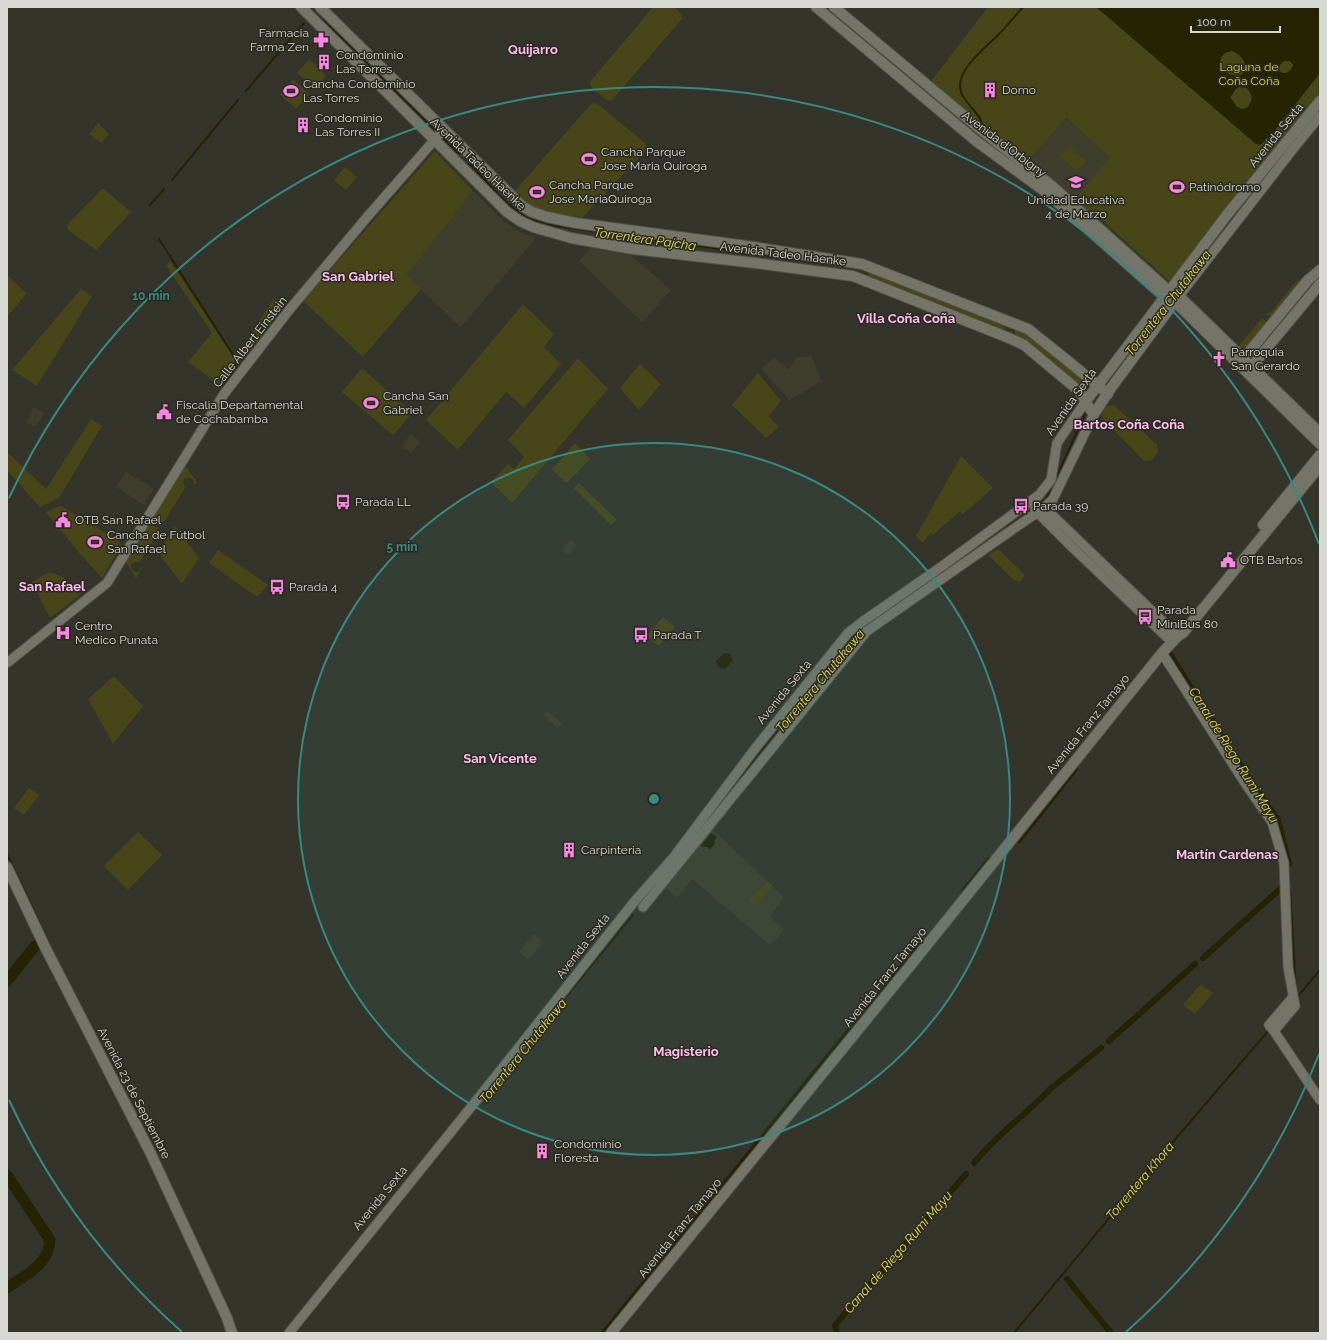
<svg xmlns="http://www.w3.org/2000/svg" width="1327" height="1340" font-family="Raleway,sans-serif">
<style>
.built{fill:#3f3e2d}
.green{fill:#484518}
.water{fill:#262303;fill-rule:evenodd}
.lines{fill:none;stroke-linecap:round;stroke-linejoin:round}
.stream{stroke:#262303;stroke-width:2}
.canal{stroke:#262303;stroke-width:6}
.river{stroke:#262303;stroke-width:11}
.tertiary-casing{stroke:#515048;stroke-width:11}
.secondary-casing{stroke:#515048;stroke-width:12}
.tertiary{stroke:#747468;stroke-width:9}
.secondary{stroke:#747468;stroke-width:10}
.ring{fill:none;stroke:#378a82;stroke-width:2}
.labels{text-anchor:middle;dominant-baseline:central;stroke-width:3;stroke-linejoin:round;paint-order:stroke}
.poi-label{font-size:12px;fill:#d8d8d2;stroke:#2a2a20;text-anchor:start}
.park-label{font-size:12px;fill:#d9ce46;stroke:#2a2a20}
.street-label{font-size:12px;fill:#d8d8d2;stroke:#2a2a20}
.neighbourhood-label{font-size:13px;font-weight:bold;fill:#ffbcef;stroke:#2a2a20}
.water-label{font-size:13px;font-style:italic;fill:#e7dd57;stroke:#2a2a20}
.centre{fill:#378a82;stroke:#2a2a20;stroke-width:2}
.ring-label{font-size:12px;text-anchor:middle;font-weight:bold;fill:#378a82;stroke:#2a2a20;stroke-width:3;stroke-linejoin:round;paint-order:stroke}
</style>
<rect width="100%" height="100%" fill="#34342a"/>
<g class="built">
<polygon points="1065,118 1111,157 1075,198 1030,159"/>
<polygon points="473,191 501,219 523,234 536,238 461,327 405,275"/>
<polygon points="592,246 626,251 671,290 642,322 579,261"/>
<polygon points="811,356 822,381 789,400 762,369 774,357 789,370 797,357"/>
<polygon points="34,407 44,413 36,427 26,422"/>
<polygon points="411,434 420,442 411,453 402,446"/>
<polygon points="126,472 154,489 144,505 116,487"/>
<polygon points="571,540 577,545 568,556 562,549"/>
<polygon points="547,711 562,723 558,728 544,715"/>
<polygon points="711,828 784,897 770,916 784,930 770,945 692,879 677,898 664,887"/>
<polygon points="534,934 543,942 528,960 519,952"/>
</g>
<g class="green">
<polygon points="653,7 674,7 681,14 682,19 612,100 608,101 591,87 590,82"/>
<polygon points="988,7 1320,7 1320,95 1231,201 1170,280 1168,280 1092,211 1089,213 1074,200 1110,157 1066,118 1027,162 933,84 932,80"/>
<polygon points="309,59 326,76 315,89 297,73"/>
<polygon points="293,79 309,94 296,109 280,95"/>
<polygon points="928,90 1023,168 1022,170 977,135 926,93"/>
<polygon points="594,103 599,105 645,143 646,147 646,150 583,217 547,212 529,206 514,192 590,105"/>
<polygon points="98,123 109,134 101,143 89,134"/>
<polygon points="1068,146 1086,161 1077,171 1060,156"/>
<polygon points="435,151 473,191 406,275 421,289 363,357 303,301"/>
<polygon points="345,167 357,177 346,190 334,180"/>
<polygon points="102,189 104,189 131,212 96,250 68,230 67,225"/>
<polygon points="170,261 234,358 234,365 221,386 188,362 212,333 166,266"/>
<polygon points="869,271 1004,323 1005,330 1000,330 869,277"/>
<polygon points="7,275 25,292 26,294 7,317"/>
<polygon points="1298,279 1299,284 1272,317 1266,314 1272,311"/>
<polygon points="81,289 92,296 37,386 12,370"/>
<polygon points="274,298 281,306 282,313 247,357 240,351"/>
<polygon points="523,304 554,334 544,347 561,364 524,408 506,392 458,450 426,420"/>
<path d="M1262,318L1266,321V325C1259,333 1249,352 1237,348Z"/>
<polygon points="1280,320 1283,323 1253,360 1250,357"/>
<polygon points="1015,328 1032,335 1089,383 1082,391 1028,342 1015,335"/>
<polygon points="578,358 608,389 512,503 491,482 508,464 514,469 524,457 508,440"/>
<polygon points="640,364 661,384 639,410 620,388"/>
<polygon points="362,368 412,413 393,435 342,392"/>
<polygon points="758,373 781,401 769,416 779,427 766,438 732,405"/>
<path d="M1110,405L1115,406L1157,445L1158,452L1152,460L1146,461L1143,460L1103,419C1100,413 1103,407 1110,405Z"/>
<polygon points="91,419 102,426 59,498 40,507 7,470 7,452 46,489"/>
<polygon points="575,443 590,459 567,483 552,470"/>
<polygon points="961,456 993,488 963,514 960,511 933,535 930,533 923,543 916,536"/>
<path d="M183,463L197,482L195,485C193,479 191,475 184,479L183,483L185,488L164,522L160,524L152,519V516Z"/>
<polygon points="579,483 617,520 611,525 574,488"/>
<polygon points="59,506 63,507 119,541 121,545 102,578 81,555 46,512"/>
<path d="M150,524L158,528V532L140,562H135L131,565C131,572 135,573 141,571L136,578L125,560L146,525Z"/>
<polygon points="175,526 199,558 182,584 158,553"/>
<polygon points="998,549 1023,573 1024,576 1020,582 1014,580 988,555"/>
<polygon points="218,550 268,585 257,597 209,563"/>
<polygon points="49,572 63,577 80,595 50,618 32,582"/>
<polygon points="663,617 675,627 659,646 647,636"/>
<polygon points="114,676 143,706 113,744 88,699"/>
<polygon points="29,788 39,795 24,815 14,808"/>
<polygon points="138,832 162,855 128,890 104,866"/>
<polygon points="767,881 772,886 755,905 750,900"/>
<polygon points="1201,984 1213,993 1195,1014 1183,1005"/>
</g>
<g class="water">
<path d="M1096,7H1320V73L1269,138L1260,145L1256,144ZM1232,51C1241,55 1244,59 1246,68C1246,69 1243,74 1242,74C1233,80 1216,69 1221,58C1222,56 1224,54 1225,53ZM1284,61H1290L1293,65C1291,72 1283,77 1278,69L1281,63ZM1239,87L1247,88L1252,96L1251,101L1248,107L1242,109L1237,107L1230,97C1234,94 1234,89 1239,87Z"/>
<polygon points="724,653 730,654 733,660 725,669 718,667 716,661"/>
<polygon points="711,833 717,837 714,841 715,844 710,849 707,847 701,846"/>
</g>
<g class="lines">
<g class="stream">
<polyline points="323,20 433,128"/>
<polyline points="246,91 304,23"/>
<polyline points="1317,114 1320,110"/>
<path d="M982,123C978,111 965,104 961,92C954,70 987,47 1000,33C1008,25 1015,16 1023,7"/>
<polyline points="442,137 458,153"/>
<path d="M469,163C486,180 502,202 523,215C531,220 540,222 549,225L842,266"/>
<polyline points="1266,177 1286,151"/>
<polyline points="172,180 238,100"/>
<polyline points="1249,199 1261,182"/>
<polyline points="150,205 164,189"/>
<polyline points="159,239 235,358"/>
<polyline points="1108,381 1160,314"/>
<polyline points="224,386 236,366"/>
<polyline points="1036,507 1046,499 1051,489 1086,412"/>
<polyline points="1008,527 1032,510"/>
<polyline points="130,537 139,523"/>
<polyline points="710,816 796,706 854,637 864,627 911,595"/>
<polyline points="7,854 40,924"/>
<polyline points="1290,890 1296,989"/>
<polyline points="1297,997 1320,970"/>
<polyline points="527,1044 633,915"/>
<polyline points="303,1323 362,1250"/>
<polyline points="1014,1333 1154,1164 1269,1030"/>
</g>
<g class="canal">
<polyline points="1165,655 1168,651 1252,784 1278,820 1289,864"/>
<polyline points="1019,840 1075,769"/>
<polyline points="964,891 989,860"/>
<polyline points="1203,958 1280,889"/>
<polyline points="1109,1041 1195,964"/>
<polyline points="1054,1086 1101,1048"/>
<path d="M974,1163C996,1135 1027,1114 1051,1088"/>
<polyline points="1067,1279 1111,1333"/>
<polyline points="604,1333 814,1074 923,942"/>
<polyline points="837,1333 835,1325 966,1174"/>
</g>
<g class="river">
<polyline points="7,981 35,946"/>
<path d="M7,1175L50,1240C49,1265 25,1275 7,1288"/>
</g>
<g class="tertiary-casing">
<g id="tertiary">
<polyline points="1179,296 1293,149 1320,116"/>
<polyline points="1035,510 1072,547 1172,642"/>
<polyline points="1039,513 1051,514 1178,636"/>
<polyline points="1162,653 1245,783 1272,822 1284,863 1288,967 1295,1006 1274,1031"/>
<polyline points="7,663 107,583 224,394 290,309 368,216 444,129"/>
<polyline points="643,907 867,631 1032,516 1039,513 1053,499 1094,414"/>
<polyline points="1293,997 1269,1025 1274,1031 1320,1100"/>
<polyline points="289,1333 496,1076 634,902 673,858 754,750 848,633 862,622 941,567 1039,495 1051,480 1057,443 1086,401"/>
</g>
</g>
<g class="secondary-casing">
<g id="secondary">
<path d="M301,7L507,212L520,221L533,227L571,238L633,249L755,263L853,276L1009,338L1024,345L1079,391C1085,399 1088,408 1094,414L1111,388L1179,296"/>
<polyline points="320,7 522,206 532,212 547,217 576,223 747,246 862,264 1028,329 1068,361 1108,394"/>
<polyline points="816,7 976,141 1047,193 1160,293 1170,297 1320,444"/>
<polyline points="834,7 980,129 1052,186 1169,291 1173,292 1179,296 1320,433"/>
<polyline points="1240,363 1308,280 1320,270"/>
<polyline points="1247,372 1320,284"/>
<polyline points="1086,401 1226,216 1320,101"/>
<polyline points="1263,525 1320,455"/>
<polyline points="7,867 45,947 150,1152 227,1318 232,1333"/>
<polyline points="611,1333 910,966 1162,653 1178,636 1183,633 1320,466"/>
</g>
</g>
<use href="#tertiary" class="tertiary"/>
<use href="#secondary" class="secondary"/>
</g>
<circle cx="654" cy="799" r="356" fill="#378a82" fill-opacity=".12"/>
<g class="ring">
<circle cx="654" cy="799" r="356"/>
<path d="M1319 1054A712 712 0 0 1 1126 1332M182 1332A712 712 0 0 1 9 1100M9 498A712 712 0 0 1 1319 544"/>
</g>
<defs>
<g id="pharmacy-bare" transform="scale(1.2)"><path d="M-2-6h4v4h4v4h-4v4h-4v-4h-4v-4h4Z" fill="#fc86e4" stroke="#2a2a20" stroke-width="2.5" paint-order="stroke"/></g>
<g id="building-bare" transform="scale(1.2)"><path d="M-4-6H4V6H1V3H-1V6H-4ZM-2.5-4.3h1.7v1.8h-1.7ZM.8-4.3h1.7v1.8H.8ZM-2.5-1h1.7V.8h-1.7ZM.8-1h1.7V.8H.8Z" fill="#fc86e4" stroke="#2a2a20" stroke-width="2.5" paint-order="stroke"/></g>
<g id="stadium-bare" transform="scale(1.2)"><path d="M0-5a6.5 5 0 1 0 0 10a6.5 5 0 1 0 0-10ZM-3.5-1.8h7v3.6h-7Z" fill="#fc86e4" stroke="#2a2a20" stroke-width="2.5" paint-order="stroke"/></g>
<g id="school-bare" transform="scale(1.2)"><path d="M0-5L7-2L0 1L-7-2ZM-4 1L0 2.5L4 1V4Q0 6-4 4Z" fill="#fc86e4" stroke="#2a2a20" stroke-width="2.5" paint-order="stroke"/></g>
<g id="church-bare" transform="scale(1.2)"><path d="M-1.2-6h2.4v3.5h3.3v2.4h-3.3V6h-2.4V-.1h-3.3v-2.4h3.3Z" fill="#fc86e4" stroke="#2a2a20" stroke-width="2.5" paint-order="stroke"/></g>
<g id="civic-bare" transform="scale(1.2)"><path d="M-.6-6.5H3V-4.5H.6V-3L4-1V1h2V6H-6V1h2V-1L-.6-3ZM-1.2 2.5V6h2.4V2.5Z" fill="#fc86e4" stroke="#2a2a20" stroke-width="2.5" paint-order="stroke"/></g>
<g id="bus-bare" transform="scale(1.2)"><path d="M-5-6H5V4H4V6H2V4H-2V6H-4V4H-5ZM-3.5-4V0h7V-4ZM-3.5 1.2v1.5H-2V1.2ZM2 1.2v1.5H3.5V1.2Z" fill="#fc86e4" stroke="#2a2a20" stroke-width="2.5" paint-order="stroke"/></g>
<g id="hospital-bare" transform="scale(1.2)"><path d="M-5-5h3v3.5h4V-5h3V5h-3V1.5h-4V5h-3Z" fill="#fc86e4" stroke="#2a2a20" stroke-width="2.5" paint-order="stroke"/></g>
</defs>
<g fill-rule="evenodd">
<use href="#pharmacy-bare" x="321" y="40"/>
<use href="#building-bare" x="324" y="62"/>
<use href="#building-bare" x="990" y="90"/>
<use href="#stadium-bare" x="291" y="91"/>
<use href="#building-bare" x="303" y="125"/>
<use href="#stadium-bare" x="589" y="159"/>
<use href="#school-bare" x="1076" y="182"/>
<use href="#stadium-bare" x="1177" y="187"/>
<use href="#stadium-bare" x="537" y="192"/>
<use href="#church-bare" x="1219" y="359"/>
<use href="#stadium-bare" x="371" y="403"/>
<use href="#civic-bare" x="164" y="412"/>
<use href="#bus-bare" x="343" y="502"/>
<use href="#bus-bare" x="1021" y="506"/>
<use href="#civic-bare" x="63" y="520"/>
<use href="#stadium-bare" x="95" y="542"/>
<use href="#civic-bare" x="1228" y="560"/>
<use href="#bus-bare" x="277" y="587"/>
<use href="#bus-bare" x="1145" y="617"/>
<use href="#hospital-bare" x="63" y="633"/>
<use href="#bus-bare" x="641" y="635"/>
<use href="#building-bare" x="569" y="850"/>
<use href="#building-bare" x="542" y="1151"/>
</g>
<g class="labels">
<g class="poi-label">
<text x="309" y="33" text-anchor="end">Farmacia<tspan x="309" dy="14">Farma Zen</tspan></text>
<text x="336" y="55">Condominio<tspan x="336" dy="14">Las Torres</tspan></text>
<text x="303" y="84">Cancha Condominio<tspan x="303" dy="14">Las Torres</tspan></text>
<text x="1002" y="90">Domo</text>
<text x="315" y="118">Condominio<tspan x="315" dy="14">Las Torres II</tspan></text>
<text x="601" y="152">Cancha Parque<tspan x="601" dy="14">Jose Maria Quiroga</tspan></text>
<text x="549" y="185">Cancha Parque<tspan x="549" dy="14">Jose MariaQuiroga</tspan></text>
<text x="1189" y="187">Patinódromo</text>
<text x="1076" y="200" text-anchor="middle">Unidad Educativa<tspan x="1076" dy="14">4 de Marzo</tspan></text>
<text x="1231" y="352">Parroquia<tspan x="1231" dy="14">San Gerardo</tspan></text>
<text x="383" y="396">Cancha San<tspan x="383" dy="14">Gabriel</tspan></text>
<text x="176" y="405">Fiscalia Departamental<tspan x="176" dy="14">de Cochabamba</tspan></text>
<text x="355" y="502">Parada LL</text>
<text x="1033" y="506">Parada 39</text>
<text x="75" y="520">OTB San Rafael</text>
<text x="107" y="535">Cancha de Fútbol<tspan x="107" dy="14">San Rafael</tspan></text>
<text x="1240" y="560">OTB Bartos</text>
<text x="289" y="587">Parada 4</text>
<text x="1157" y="610">Parada<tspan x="1157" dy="14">MiniBus 80</tspan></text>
<text x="75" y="626">Centro<tspan x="75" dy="14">Medico Punata</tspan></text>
<text x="653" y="635">Parada T</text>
<text x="581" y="850">Carpinteria</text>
<text x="554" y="1144">Condominio<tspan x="554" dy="14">Floresta</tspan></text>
</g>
<g class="park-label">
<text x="1249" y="67">Laguna de<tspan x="1249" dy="14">Coña Coña</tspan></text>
</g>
<g class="street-label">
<text transform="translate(1276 135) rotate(-51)">Avenida Sexta</text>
<text transform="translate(1004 144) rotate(37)">Avenida d'Orbigny</text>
<text transform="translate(478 164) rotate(44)">Avenida Tadeo Haenke</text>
<text transform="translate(783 254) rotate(7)">Avenida Tadeo Haenke</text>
<text transform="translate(250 342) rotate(-52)">Calle Albert Einstein</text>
<text transform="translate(1071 402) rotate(-55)">Avenida Sexta</text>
<text transform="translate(784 692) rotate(-51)">Avenida Sexta</text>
<text transform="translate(1088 724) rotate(-51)">Avenida Franz Tamayo</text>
<text transform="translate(583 946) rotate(-52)">Avenida Sexta</text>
<text transform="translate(885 977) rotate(-51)">Avenida Franz Tamayo</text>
<text transform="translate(134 1093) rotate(63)">Avenida 23 de Septiembre</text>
<text transform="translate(380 1198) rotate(-51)">Avenida Sexta</text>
<text transform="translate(680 1228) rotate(-51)">Avenida Franz Tamayo</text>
</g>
<g class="neighbourhood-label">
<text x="533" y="49">Quijarro</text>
<text x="358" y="276">San Gabriel</text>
<text x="906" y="318">Villa Coña Coña</text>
<text x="1129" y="424">Bartos Coña Coña</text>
<text x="52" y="586">San Rafael</text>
<text x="500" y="758">San Vicente</text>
<text x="1227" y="854">Martín Cardenas</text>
<text x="686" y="1051">Magisterio</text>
</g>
<g class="water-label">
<text transform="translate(645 239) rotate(8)">Torrentera Pajcha</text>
<text transform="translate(1168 303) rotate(-52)">Torrentera Chutakawa</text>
<text transform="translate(820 681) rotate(-50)">Torrentera Chutakawa</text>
<text transform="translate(1234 755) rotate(58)">Canal de Riego Rumi Mayu</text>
<text transform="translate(523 1051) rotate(-51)">Torrentera Chutakawa</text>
<text transform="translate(1140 1181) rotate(-50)">Torrentera Khora</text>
<text transform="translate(898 1252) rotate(-49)">Canal de Riego Rumi Mayu</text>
</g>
</g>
<circle cx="654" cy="799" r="6" class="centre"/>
<g class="ring-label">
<text x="151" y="300">10 min</text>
<text x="402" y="551">5 min</text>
</g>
<rect width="1327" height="1340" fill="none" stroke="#d8d8d2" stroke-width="16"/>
<path d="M1191 26v6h89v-6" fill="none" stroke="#d8d8d2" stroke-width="2"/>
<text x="1197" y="26" font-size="12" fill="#d8d8d2" stroke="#2a2a20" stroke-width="3" paint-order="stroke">100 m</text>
</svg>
